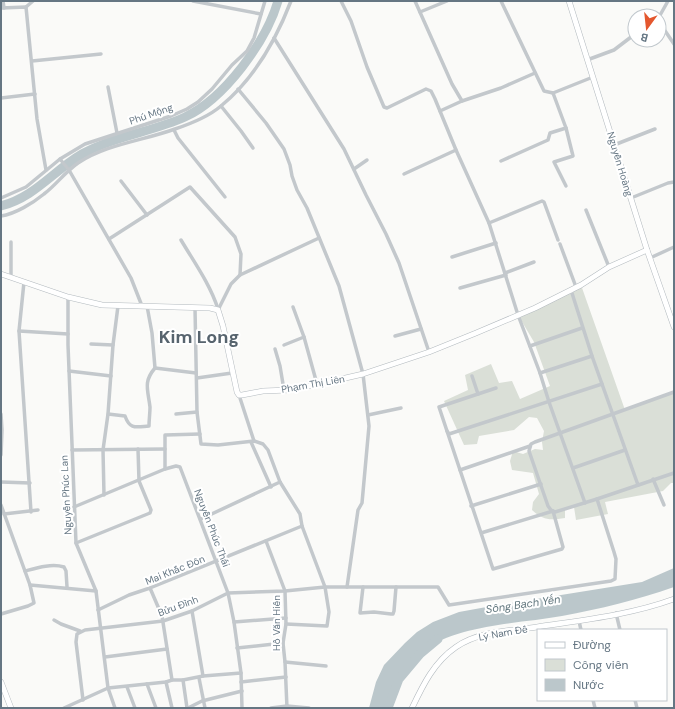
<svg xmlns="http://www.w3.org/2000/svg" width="675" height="709" font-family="'DM Sans',sans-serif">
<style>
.green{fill:#dadfd7}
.water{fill:#bbc7cb}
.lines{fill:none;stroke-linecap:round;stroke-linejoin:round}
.river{stroke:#bbc7cb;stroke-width:9}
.secondary-casing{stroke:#b3babf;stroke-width:6}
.street{stroke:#c3c8cc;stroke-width:3.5}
.secondary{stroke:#fff;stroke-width:5}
.labels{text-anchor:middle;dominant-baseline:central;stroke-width:4;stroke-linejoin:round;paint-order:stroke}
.street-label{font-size:10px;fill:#657683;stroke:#fff}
.water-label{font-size:11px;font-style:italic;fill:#60757c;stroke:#fff}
.town-label{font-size:18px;font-weight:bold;fill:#57646e;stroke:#fff}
</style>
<rect width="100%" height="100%" fill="#fafaf8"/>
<path class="green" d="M581,285L625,410L674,393V483H671L663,491L605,502L608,514L576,520L574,507L565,508V518C550,520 544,521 532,510L533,502L539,494L533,473L512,470L510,461L513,451L523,454L535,449L543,450L542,442L544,431L537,418L529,417L514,430L479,436L477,444L464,445L444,401L468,390L465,375L491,364L499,383L512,381L520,399L550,386L534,342L518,315Z"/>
<path class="water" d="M674,568V587C637,600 600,609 562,616C517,624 460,624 422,651C403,664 394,687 388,708H369L376,682L384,665L405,643L417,632L433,622L459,612L492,606L642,582Z"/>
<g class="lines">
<g class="river">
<path d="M1,206C35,197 53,171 82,154C114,136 152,132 185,117C224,99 266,42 278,1"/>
<polyline points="388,708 399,679 420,654 438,639"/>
</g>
<g class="secondary-casing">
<g id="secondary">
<polyline points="569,1 647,250 674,327"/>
<polyline points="1,274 68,297 102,305 210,308 218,310 223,326 237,392 239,395 242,395 263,391 289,390 328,382 363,374 429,352 476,333 535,308 581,285 609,267 647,250"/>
<polyline points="1,682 11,708"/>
<path d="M412,708C423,685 434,662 456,647C479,631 510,631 537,627C583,620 630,615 674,599"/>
</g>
</g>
<g class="street">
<polyline points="3,1 4,8"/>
<polyline points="193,1 261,14"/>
<polyline points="341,1 351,21 367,67 384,107 387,108 426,89 431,91 435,99 456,150 489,223 518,315 540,373 549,402 585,503"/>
<polyline points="415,1 452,84 462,101 501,88 535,73"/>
<polyline points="501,1 544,91 553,93 593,77"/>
<polyline points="26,7 33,1"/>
<polyline points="1,8 26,7 37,119 46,170"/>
<polyline points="420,12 447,1"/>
<polyline points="659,17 668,1"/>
<polyline points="659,22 674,44"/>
<polyline points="274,38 344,149 366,195 386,234 399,263 429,352"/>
<polyline points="587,60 614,50 635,34"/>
<polyline points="32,61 101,54"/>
<polyline points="108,87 117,133"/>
<polyline points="238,89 266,123 284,149 290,165 292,176 297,190 307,208 339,286 363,374 369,426 362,503 358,510 347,587"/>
<polyline points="1,98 35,94"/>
<polyline points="221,106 241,131 253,148"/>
<polyline points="440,111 462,101"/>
<polyline points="566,128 573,156 554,162 566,186"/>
<polyline points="174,130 178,138 225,197"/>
<polyline points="614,145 655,129"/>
<polyline points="60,159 69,170 131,278 142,306"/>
<polyline points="501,161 548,140 550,133 566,128 553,93"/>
<polyline points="354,169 367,160"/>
<polyline points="404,174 456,150"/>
<polyline points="121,181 147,215"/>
<polyline points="1,198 26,187 60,159 85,144 171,116 187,109 198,102 212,89 232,65 247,51 254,38 265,1"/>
<polyline points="631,198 668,183 674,182"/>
<polyline points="586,210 609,267"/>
<path d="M1,216C15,214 33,203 44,194C56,185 65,172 78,163C107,144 142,141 175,129C190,124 208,117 221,106C254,79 276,40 291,1"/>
<polyline points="489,223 542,201 544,202 558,240"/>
<polyline points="109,239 190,187 235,237 241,254 240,275 231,284 218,310"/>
<path d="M181,240C194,262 210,284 218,309"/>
<polyline points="11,242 11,277"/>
<polyline points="560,244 576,287"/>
<polyline points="452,257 496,243"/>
<polyline points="650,258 674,247"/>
<polyline points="505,273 534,262"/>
<polyline points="240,275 319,238"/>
<polyline points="24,282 19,331 31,512"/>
<polyline points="460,288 506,275"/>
<polyline points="571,290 592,356 638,485"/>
<polyline points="68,297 68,345 76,543 96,591 108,688 115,708"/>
<polyline points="293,307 304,337"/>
<polyline points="195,308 197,412 201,444 218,445 254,441 263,444 268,450 280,482 300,514 302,526 325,587 329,612 327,626 286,624"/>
<polyline points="19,331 68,334"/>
<polyline points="395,336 421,329"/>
<polyline points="91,344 113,345"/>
<polyline points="284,345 304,337 317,384"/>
<polyline points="530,346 582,328"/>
<polyline points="275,349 280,366 284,390"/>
<polyline points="155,368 196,373"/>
<polyline points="69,371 111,376"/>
<polyline points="540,373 592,356"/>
<polyline points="472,376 478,394 439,407 447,431 449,434 602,384"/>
<polyline points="197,378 232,373"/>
<polyline points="674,392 535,442 531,444 529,451 548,506 551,510 555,512 597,499 674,473"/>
<polyline points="478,394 496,388"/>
<polyline points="239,395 254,441"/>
<polyline points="1,414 2,430 1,455"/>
<path d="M108,414L125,416C130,430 136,427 149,426C149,420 150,413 150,407C148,390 143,382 155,368L152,333L147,306"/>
<polyline points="176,414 197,412"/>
<polyline points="368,415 401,408"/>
<polyline points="447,431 493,569 562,549 563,547 553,511 481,533"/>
<polyline points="251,442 271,487"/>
<polyline points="72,450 165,449"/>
<polyline points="573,468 625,450"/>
<polyline points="165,469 165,435 200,434"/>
<polyline points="460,470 530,446"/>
<polyline points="653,479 664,505"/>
<polyline points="1,482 30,483"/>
<polyline points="104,495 103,450 108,414 113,345 118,306"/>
<polyline points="1,505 30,585 34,603 28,606 1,614"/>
<polyline points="471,506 541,484"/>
<polyline points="74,507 165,469 176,466 180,467 228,593 234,622 241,673 242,708"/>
<polyline points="4,514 38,510"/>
<polyline points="201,519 280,482"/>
<polyline points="266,541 285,591 286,624 283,643 285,662 287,708"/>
<polyline points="76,543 150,513 151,510 139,481 138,449"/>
<path d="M25,571C36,568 52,563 64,567L66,571L67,587"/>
<polyline points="30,585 96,591"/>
<polyline points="363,587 360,613 374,612 391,614 393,614 394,611 396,587"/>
<polyline points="150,588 162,616 172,680"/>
<polyline points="98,610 129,595 150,588 302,526"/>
<polyline points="192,611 203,676"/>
<polyline points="616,613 620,630"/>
<polyline points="54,620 61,624 80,631"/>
<polyline points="579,621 581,630"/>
<polyline points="234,622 286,618"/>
<polyline points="237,648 283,643"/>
<polyline points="105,657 167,649"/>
<polyline points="285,662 326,666"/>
<polyline points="199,678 205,708"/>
<polyline points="183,680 187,708"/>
<polyline points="166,682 172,708"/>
<polyline points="241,682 286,677"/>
<polyline points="147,684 156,708"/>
<polyline points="127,687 135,708"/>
<polyline points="83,700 76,642 77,634 85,630 163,621 192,611 228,593 285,591 325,587 438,587 449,605 611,581 615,579 616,559 614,552 597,499"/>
<polyline points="593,700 595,708"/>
<polyline points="635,700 637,708"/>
<polyline points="64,708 108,688 166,682 172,680 183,680 203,676 241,673"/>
<polyline points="188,708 202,701 242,691"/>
<polyline points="271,708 287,706 309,708"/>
</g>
<use href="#secondary" class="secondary"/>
</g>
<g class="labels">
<g class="street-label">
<text transform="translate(151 114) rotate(-19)">Phú Mộng</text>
<text transform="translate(620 164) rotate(73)">Nguyễn Hoàng</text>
<text transform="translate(313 384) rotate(-10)">Phạm Thị Liên</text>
<text transform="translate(66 495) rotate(-93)">Nguyễn Phúc Lan</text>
<text transform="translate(212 528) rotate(69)">Nguyễn Phúc Thái</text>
<text transform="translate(175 570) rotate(-22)">Mai Khắc Đôn</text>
<text transform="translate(178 606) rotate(-20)">Bửu Đình</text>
<text transform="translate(276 623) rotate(-90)">Hồ Văn Hiến</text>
<text transform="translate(503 633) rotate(-10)">Lý Nam Đế</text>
</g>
<g class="water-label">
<text transform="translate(523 604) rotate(-8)">Sông Bạch Yến</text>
</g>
<g class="town-label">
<text x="199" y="337">Kim Long</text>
</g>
</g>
<rect width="675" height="709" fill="none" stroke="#657683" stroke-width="4"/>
<rect x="537" y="629" width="130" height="72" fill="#ffffff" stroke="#c1c8cd"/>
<rect x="545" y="642" width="20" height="6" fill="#ffffff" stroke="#c1c8cd"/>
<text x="573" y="649" font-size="12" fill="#657683">Đường</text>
<rect x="545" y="659" width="20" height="12" fill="#dadfd7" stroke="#c1c8cd"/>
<text x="573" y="669" font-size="12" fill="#657683">Công viên</text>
<rect x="545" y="679" width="20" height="12" fill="#bbc7cb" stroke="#c1c8cd"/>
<text x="573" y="689" font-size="12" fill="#657683">Nước</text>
<g transform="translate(647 28) rotate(195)"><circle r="19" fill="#ffffff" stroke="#c1c8cd"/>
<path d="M0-3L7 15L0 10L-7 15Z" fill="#e4572e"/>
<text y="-6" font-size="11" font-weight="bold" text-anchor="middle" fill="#657683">B</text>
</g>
</svg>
